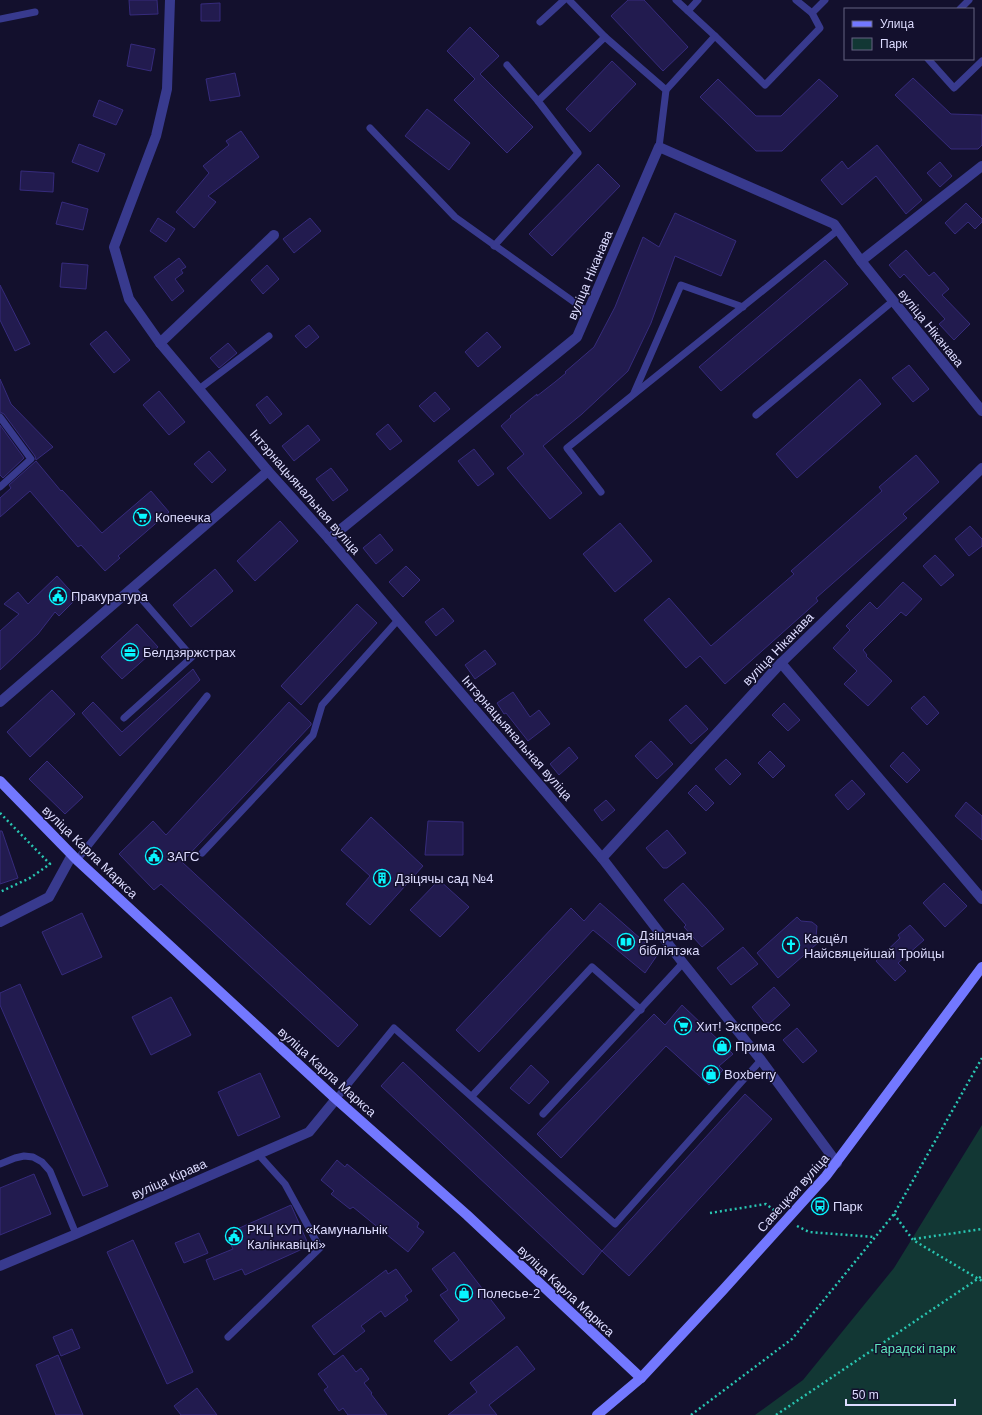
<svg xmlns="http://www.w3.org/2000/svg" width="982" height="1415" font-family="Helvetica,sans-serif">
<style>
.green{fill:#123734}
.building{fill:#221b4f;stroke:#362b7c}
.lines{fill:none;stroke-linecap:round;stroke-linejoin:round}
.path{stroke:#29c6b2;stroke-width:2.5;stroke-dasharray:2 3;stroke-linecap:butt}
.service{stroke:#383a8e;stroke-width:7}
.minor{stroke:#383a8e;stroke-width:10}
.secondary{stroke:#7378ff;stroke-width:10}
.labels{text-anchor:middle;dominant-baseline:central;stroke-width:3;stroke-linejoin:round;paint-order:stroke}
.street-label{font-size:13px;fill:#dddcff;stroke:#13102d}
.poi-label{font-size:13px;fill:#dddcff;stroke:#13102d;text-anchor:start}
.park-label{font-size:13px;fill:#5fe8bd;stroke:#13102d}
</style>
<rect width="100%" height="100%" fill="#13102d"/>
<polygon class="green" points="982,1125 982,1415 755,1415 803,1380 894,1268"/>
<g class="building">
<polygon points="129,0 157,0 158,14 130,15"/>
<polygon points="628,0 644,0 688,47 663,71 611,16"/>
<polygon points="220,3 220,21 201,21 201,4"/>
<polygon points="470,27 499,56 480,74 533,127 507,153 454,100 475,79 447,51"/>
<polygon points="131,44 155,49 151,71 127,66"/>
<polygon points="612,61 636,84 590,132 566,109"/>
<polygon points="235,73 240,96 210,101 206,79"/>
<polygon points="913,78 951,114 982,115 982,145 978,149 951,149 895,95"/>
<polygon points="718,79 756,116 781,116 819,79 838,96 782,151 756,151 700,97"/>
<polygon points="99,100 123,110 116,125 93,116"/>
<polygon points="427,109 470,143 449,170 405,136"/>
<polygon points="241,131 259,157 208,196 216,202 194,228 176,212 209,173 203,166 229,145 226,141"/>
<polygon points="79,144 105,154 98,172 72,162"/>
<polygon points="877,145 922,200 906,214 876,176 842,205 821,180 842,161 848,169"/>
<polygon points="940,162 952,176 940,187 927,173"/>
<polygon points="598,164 620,186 552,256 529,234"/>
<polygon points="21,171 54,173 53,192 20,190"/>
<polygon points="62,202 88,209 83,230 56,224"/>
<polygon points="966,203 982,219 982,222 975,229 968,222 955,234 945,223"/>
<polygon points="675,213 736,241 721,276 675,256 651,323 628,371 582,414 543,446 582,493 550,519 507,468 524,454 501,426 511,417 510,416 537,394 537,396 555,382 566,373 565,372 594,347 615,307 643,237 659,247"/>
<polygon points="158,218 175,229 166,242 150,231"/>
<polygon points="310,218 321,231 294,253 283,239"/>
<polygon points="906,250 929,276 934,272 949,289 942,295 970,324 954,340 939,324 945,319 904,274 900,278 889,265"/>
<polygon points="179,258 186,267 181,270 183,273 175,279 184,291 172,301 154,277"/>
<polygon points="825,260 848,284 721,391 699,367"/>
<polygon points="62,263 88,265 86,289 60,287"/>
<polygon points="267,265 279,279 263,294 251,280"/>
<polygon points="0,285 30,344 15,351 0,320"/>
<polygon points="309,325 319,337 306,348 295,336"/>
<polygon points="106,331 130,360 114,373 90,344"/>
<polygon points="487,332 501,347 478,367 465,352"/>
<polygon points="228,343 237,353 219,368 210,358"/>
<polygon points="909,365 929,389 913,402 892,378"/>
<polygon points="0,379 11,404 53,447 36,460 35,456 4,414 0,412"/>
<polygon points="860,379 881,404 797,478 776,454"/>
<polygon points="159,391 185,422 169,435 143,405"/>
<polygon points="435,392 450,409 434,422 419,406"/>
<polygon points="267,396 282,414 270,424 256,405"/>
<polygon points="388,424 402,441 390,450 376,434"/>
<polygon points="0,425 24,458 3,478 0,475"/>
<polygon points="308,425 320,440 294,461 282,446"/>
<polygon points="474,449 494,474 478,486 458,461"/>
<polygon points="209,451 226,470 212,483 194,464"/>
<polygon points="916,455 939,482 903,514 907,518 816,598 818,601 725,684 700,656 686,668 644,620 669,598 711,646 794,574 791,571 882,491 879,487"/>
<polygon points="36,461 61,491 62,490 102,533 151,491 169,512 118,556 120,558 105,571 81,545 78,547 30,491 0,517 0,498 11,488 9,485"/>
<polygon points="331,468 348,490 333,501 316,479"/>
<polygon points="280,521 298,541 255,581 237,561"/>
<polygon points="620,523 652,561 615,592 583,554"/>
<polygon points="970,526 982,539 982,546 969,556 955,539"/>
<polygon points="380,534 393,550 376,564 363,548"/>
<polygon points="935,555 954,575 941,586 923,566"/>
<polygon points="406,566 420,580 403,597 389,582"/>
<polygon points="215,569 233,591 191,627 173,605"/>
<polygon points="57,576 77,598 59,616 55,612 38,634 0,670 0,631 19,614 4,604 18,592 28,604"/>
<polygon points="903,582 922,599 906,616 901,612 863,650 867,655 866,656 892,681 868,706 844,684 857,671 833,648 850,630 846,626 870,602 877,609"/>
<polygon points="357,604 377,623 301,705 281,686"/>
<polygon points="443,608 454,621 436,636 425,622"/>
<polygon points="137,624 158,647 122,679 101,657"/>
<polygon points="485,650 496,664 475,679 465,665"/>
<polygon points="193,669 200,680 120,756 82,713 93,702 122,732"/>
<polygon points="52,690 75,714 30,757 7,732"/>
<polygon points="513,692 530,717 539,710 550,724 528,741 506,713 504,714 497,703"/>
<polygon points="924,696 939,713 927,725 911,708"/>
<polygon points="289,702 311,723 311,725 182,862 358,1025 338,1047 161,884 154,890 119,854 153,821 166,835"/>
<polygon points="784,703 800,720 788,731 772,715"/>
<polygon points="686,705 708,729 691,744 669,720"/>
<polygon points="651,741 673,764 657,779 635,756"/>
<polygon points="569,747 578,758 559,775 550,764"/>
<polygon points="770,751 785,766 773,778 758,763"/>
<polygon points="903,752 920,770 907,783 890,766"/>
<polygon points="726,759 741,774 730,785 715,769"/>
<polygon points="47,761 83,797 65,814 29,779"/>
<polygon points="852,780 865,794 848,810 835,795"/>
<polygon points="696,785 714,803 706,811 688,793"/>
<polygon points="606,800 615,810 602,821 594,810"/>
<polygon points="966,802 982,816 982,840 955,816"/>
<polygon points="371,817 423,866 370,925 346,904 370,876 341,850"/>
<polygon points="428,821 463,822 463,855 425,855"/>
<polygon points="667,830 686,853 667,868 663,868 646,848"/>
<polygon points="0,831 2,831 18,878 0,884"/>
<polygon points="439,880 469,907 440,937 410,910"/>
<polygon points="683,883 706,908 724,929 702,947 684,927 686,925 664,900"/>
<polygon points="944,883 967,906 945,927 923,903"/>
<polygon points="600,903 658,954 645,973 593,930 479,1052 456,1030 571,908 584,921"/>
<polygon points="82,913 102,957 62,975 42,932"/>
<polygon points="797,917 801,921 812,922 817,926 816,937 820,941 778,978 757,953"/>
<polygon points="910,925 924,940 898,963 906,971 895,981 876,961 900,938 898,935"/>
<polygon points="743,947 758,964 731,985 717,968"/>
<polygon points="20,984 108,1186 83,1196 0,1005 0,993"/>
<polygon points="774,987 790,1005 770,1023 765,1023 752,1007"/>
<polygon points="171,997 191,1035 151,1055 132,1017"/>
<polygon points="682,1005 733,1054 719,1066 723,1070 709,1085 666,1046 561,1158 537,1134 654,1014 665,1025"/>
<polygon points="797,1028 817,1051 803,1063 783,1040"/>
<polygon points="403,1062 602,1251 583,1275 381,1086"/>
<polygon points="531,1065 549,1082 529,1104 510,1088"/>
<polygon points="260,1073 280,1117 238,1136 218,1092"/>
<polygon points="745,1094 772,1119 629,1276 602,1251"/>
<polygon points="337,1160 345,1167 347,1164 419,1223 417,1227 424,1232 408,1252 353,1207 350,1209 331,1194 334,1191 321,1180"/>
<polygon points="34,1174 51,1214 0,1235 0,1188"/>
<polygon points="291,1205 309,1246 245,1275 242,1269 214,1280 206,1260 233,1249 226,1234"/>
<polygon points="199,1233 208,1253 184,1263 175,1243"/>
<polygon points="133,1240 193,1372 167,1384 107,1252"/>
<polygon points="454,1252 505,1318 451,1361 434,1341 459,1320 440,1295 448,1290 432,1269"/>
<polygon points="396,1269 412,1291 405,1296 408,1300 385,1317 381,1311 361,1326 365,1331 334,1355 312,1326 386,1270 388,1274"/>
<polygon points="72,1329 80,1348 61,1356 53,1337"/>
<polygon points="517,1346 535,1369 489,1405 497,1415 448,1415 477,1392 470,1383"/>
<polygon points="58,1355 83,1415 56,1415 36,1365"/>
<polygon points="343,1355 356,1372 361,1368 369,1379 364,1383 372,1393 371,1394 387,1415 348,1415 343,1408 339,1411 324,1390 328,1387 318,1374"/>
<polygon points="197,1388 217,1415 181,1415 174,1406"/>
</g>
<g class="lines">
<g class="path">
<polyline points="0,813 50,864 30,878 0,892"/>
<polyline points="710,1213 766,1204 778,1213"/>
<polyline points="894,1214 913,1240 982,1281"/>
<polyline points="797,1226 809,1232 874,1237"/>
<polyline points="914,1239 982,1229"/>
<polyline points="691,1415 792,1339 894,1214 982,1058"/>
<polyline points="776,1415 982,1276"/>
</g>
<g class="service">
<polyline points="569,0 605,37"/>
<polyline points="676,0 715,36"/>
<polyline points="796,0 812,13"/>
<polyline points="960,9 969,0"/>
<polyline points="688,11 698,0"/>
<polyline points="0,19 35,12"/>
<polyline points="540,22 564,0"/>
<polyline points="928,59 954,88 982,61"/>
<polyline points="507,65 538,101"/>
<polyline points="666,90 715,36 765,85 820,28 812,13 825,0"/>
<polyline points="370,128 455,217 588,312"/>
<polyline points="494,246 578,153 538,101 605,37 666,90 659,147"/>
<polyline points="199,389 269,336"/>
<polyline points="634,393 681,285 743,307"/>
<polyline points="756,415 893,301"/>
<polyline points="0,417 31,459 0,487"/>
<polyline points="601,492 567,448 838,230"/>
<polyline points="124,718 192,657 132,588"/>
<polyline points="202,853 313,735 322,705 398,620"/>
<polyline points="77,860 207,696"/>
<polyline points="472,1096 592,967 641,1010"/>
<polyline points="336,1099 394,1028 615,1224 761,1060"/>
<polyline points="543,1114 683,963"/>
<polyline points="0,1164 15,1158 24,1156 33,1157 42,1162 50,1171 76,1234"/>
<polyline points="228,1337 320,1248 285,1184 258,1154"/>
</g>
<g class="minor">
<polyline points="170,0 167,89 156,136 114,247 129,299 160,343 268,471 329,539 602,858 683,963 761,1060 837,1163"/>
<polyline points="861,261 982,166"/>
<polyline points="160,343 274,235"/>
<polyline points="329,539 577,337 659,147 834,224 861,261 982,411"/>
<polyline points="781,663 982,899"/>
<polyline points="0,702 268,471"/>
<polyline points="602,858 781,663 982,468"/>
<polyline points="0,922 49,897 72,855"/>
<polyline points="0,1266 76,1234 309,1132 336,1099"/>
</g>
<g class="secondary">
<polyline points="0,781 77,860 336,1099 467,1215 641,1378"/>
<polyline points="597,1415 641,1378 723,1290 826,1176 982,967"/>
</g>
</g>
<defs>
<g id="supermarket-ring" transform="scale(0.9)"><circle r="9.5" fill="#13102d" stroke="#08f6ff" stroke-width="1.5"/><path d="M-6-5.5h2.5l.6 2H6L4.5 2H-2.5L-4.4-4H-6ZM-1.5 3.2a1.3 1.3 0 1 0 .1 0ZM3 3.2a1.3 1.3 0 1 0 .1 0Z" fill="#08f6ff"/></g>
<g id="civic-ring" transform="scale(0.9)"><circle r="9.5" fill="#13102d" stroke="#08f6ff" stroke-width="1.5"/><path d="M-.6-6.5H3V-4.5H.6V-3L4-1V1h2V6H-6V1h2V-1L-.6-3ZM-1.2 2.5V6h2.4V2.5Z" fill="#08f6ff"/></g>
<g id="office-ring" transform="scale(0.9)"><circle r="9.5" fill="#13102d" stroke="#08f6ff" stroke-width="1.5"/><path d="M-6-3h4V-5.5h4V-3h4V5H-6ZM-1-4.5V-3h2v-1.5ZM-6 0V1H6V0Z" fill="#08f6ff"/></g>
<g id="building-ring" transform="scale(0.9)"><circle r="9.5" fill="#13102d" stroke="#08f6ff" stroke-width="1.5"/><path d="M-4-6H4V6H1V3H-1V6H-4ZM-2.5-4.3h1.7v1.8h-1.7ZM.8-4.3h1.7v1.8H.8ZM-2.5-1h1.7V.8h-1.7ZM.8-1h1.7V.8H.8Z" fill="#08f6ff"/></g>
<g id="library-ring" transform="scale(0.9)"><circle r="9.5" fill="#13102d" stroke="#08f6ff" stroke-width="1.5"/><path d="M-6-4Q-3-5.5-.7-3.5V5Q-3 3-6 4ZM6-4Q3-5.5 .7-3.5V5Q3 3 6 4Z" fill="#08f6ff"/></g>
<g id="church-ring" transform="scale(0.9)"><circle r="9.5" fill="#13102d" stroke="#08f6ff" stroke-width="1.5"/><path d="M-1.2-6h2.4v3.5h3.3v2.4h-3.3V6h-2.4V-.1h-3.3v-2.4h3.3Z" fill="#08f6ff"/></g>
<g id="shop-ring" transform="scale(0.9)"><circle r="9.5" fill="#13102d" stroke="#08f6ff" stroke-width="1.5"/><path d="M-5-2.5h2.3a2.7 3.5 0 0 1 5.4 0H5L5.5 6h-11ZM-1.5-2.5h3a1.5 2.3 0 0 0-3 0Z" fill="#08f6ff"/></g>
<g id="bus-ring" transform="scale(0.9)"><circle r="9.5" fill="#13102d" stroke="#08f6ff" stroke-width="1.5"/><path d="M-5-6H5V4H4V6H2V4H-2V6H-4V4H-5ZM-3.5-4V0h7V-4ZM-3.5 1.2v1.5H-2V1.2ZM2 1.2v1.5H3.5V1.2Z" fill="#08f6ff"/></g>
</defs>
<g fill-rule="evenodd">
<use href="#supermarket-ring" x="142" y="517"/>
<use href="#civic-ring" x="58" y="596"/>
<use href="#office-ring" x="130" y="652"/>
<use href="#civic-ring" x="154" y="856"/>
<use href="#building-ring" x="382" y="878"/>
<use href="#library-ring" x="626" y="942"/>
<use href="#church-ring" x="791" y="945"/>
<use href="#supermarket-ring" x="683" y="1026"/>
<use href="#shop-ring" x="722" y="1046"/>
<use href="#shop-ring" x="711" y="1074"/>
<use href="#bus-ring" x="820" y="1206"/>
<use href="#civic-ring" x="234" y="1236"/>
<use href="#shop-ring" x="464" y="1293"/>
</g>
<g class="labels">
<g class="street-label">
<text transform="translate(590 275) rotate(-67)">вуліца Ніканава</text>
<text transform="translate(931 328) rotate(51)">вуліца Ніканава</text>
<text transform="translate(305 492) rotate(49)">Інтэрнацыянальная вуліца</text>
<text transform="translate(778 649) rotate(-46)">вуліца Ніканава</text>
<text transform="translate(517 738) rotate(49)">Інтэрнацыянальная вуліца</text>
<text transform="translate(90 852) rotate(44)">вуліца Карла Маркса</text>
<text transform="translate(327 1072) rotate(42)">вуліца Карла Маркса</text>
<text transform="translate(169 1179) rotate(-24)">вуліца Кірава</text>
<text transform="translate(793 1193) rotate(-48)">Савецкая вуліца</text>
<text transform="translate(566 1291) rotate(43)">вуліца Карла Маркса</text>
</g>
<g class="poi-label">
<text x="155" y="517">Копеечка</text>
<text x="71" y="596">Пракуратура</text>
<text x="143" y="652">Белдзяржстрах</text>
<text x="167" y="856">ЗАГС</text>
<text x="395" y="878">Дзіцячы сад №4</text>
<text x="639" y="935">Дзіцячая<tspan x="639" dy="15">бібліятэка</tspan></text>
<text x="804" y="938">Касцёл<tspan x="804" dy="15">Найсвяцейшай Тройцы</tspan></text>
<text x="696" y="1026">Хит! Экспресс</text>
<text x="735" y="1046">Прима</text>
<text x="724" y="1074">Boxberry</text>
<text x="833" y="1206">Парк</text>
<text x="247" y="1229">РКЦ КУП «Камунальнік<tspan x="247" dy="15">Калінкавіцкі»</tspan></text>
<text x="477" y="1293">Полесье-2</text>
</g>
<g class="park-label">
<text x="915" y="1348">Гарадскі парк</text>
</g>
</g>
<rect x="844" y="8" width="130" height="52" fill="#13102d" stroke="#646281"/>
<rect x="852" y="21" width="20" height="6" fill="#7378ff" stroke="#646281"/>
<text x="880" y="28" font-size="12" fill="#dddcff">Улица</text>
<rect x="852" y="38" width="20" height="12" fill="#123734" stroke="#646281"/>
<text x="880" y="48" font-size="12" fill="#dddcff">Парк</text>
<path d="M846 1399v6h109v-6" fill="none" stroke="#dddcff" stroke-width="2"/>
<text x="852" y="1399" font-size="12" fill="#dddcff" stroke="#13102d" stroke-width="3" paint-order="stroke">50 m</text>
</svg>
